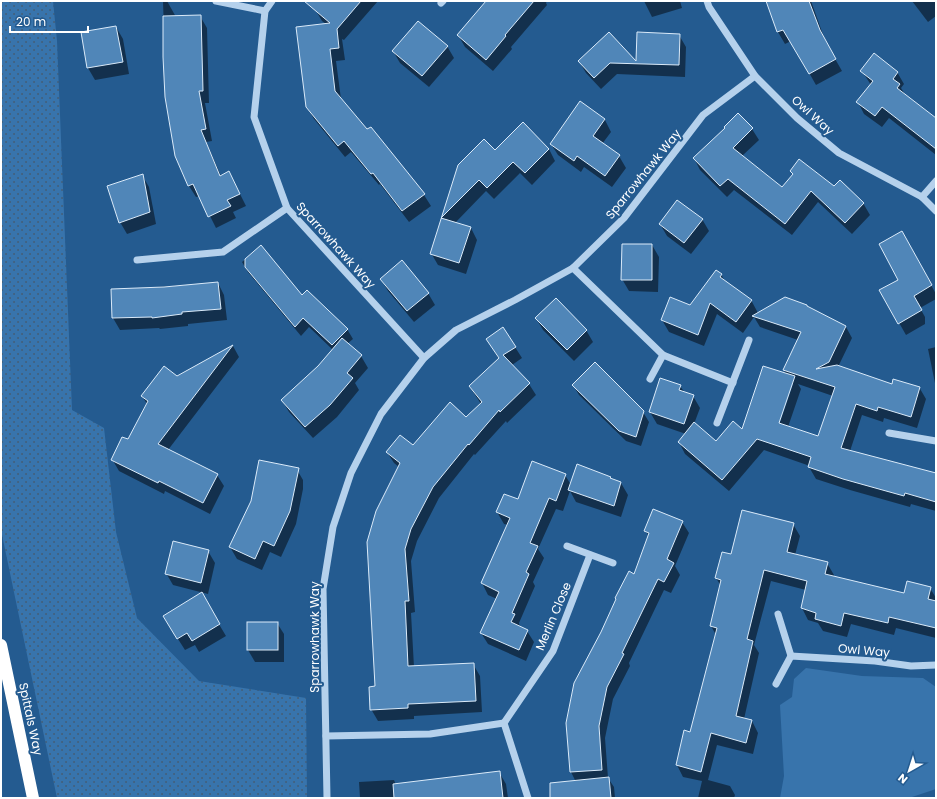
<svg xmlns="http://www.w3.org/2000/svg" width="937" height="799" font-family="Poppins,sans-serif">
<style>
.green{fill:#3874ac}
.park{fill:url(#park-dots)}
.shadow{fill:#0007;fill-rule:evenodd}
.building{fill:#5086b8;stroke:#daeaf9}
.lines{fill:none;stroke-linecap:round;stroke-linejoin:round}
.minor{stroke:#b5d1ec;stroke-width:7}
.highway{stroke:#fff;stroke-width:12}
.labels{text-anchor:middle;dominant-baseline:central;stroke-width:4;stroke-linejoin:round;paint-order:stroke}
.street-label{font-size:12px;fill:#fff;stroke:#245b90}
</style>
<defs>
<pattern id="park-dots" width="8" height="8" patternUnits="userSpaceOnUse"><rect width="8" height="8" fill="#3874ac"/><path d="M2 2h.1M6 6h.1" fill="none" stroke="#435e77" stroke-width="1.8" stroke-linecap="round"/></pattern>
</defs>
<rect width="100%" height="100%" fill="#245b90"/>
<polygon class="green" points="806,668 862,676 923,678 936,687 936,789 909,798 780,798 784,776 780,705 792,697 794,679"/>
<polygon class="park" points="1,1 53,1 57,41 72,410 104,428 116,532 137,618 199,681 306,698 307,798 57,798 1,530"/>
<g class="shadow">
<polygon points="163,1 167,1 176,17 200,16 207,28 209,103 205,103 212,141 206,142 221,176 229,172 246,206 233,212 236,218 216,228 200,196 196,197 189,186 176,155 166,97"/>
<polygon points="322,1 378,1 344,40 342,39 345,60 336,61 341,99 424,195 431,206 409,222 380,184 379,185 351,152 345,157 314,119 307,107 326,24 322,21 315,9"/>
<polygon points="490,1 547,1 546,3 547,5 511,47 512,49 493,71 465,47 458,35"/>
<polygon points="644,1 680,1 682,8 652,17"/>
<polygon points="767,1 811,1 826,43 842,71 816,85 791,41 785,44 778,32"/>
<polygon points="912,1 936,1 936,16 928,22"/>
<polygon points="116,27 123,39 129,74 95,80 88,68 82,32"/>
<polygon points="679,35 686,47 685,77 617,74 601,89 586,73 579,61 637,63"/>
<polygon points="447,46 454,58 429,87 400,63 393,51"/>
<polygon points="862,71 897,72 904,84 901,88 906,96 936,120 936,155 889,118 882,127 864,114 858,102 871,85"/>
<polygon points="580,102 605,120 611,132 602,144 619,156 626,168 612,187 584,167 581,172 558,155 551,144"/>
<polygon points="738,114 752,129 759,140 742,156 782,188 793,175 791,171 834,188 863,203 870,215 852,234 818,202 792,235 734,190 727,197 700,170 694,158 726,128"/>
<polygon points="549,149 555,161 532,185 520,173 494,199 486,191 455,223 471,228 477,240 466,274 438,265 431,253 459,165 495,151"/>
<polygon points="142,175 149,187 156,224 127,234 120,222"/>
<polygon points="702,219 709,231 691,254 667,236 660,224"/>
<polygon points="902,233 936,294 936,299 920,308 925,317 925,324 906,335 881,291 900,280"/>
<polygon points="652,245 659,257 658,292 629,291 622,279"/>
<polygon points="261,247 302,297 347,329 353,339 347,344 361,356 368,368 355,383 359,390 337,417 313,438 289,412 282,400 319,367 333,350 309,327 301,336 248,272 242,262"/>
<path d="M721,274L725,282L751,300L758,313L846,327L852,338L838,367L892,385L919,387L926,399L917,428L884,418L883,422L862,415L850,451L936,474V511L911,504L910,507L850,490L816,479L809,467L810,466L764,450L729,491L685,454L679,442L686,434L657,424L650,412L661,379L680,386L685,393L693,396L700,408L694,424L716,442L742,430L786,375L784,370L798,340L760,327L754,317L743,333L717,314L704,346L669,332L662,320L690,306ZM791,384H793L778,428L776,427ZM798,384L833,396L819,437L788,427L801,389Z"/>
<polygon points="381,279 428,293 435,305 414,322 388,291"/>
<polygon points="218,283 224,295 227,320 188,324 188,326 160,329 159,328 120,330 113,318 112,290"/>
<polygon points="536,318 586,330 593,342 574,361 543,330"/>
<polygon points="487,339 515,347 522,358 512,365 529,384 536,395 507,423 506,421 475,455 474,454 439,498 417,541 411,561 415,612 411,613 414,667 473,664 480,676 482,712 414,716 414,719 378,721 371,709 376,687 399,467 394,463 387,452 413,446 466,418 481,404 470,387 499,359"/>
<polygon points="233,346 239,357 168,450 217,475 224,486 210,514 165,491 164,494 119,471 112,459 128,441 147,404 142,396"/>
<polygon points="936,347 936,388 928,349"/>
<polygon points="573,385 643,412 649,422 641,446 626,441 579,395"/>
<polygon points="296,468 303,480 303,489 296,524 281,557 270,552 262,570 237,559 230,547"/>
<polygon points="565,475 571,485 610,478 612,480 621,483 628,495 621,517 576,502 570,491 563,511 556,509 538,549 544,558 533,582 535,586 519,623 520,627 527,631 534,642 526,661 488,644 481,633 497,599 488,595 482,583 508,525 504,524 497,512"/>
<polygon points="682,522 689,533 675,566 680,575 671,593 664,590 629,663 630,666 613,699 605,738 608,778 614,787 615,798 589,798 577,784 571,772 567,723 634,575 649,537 646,531"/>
<polygon points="793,524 800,536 795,555 827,563 834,575 833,577 905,595 930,588 936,598 936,638 896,628 894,635 851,624 847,637 823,631 818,623 808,620 802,608 806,590 771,581 754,645 759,653 744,719 752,721 758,733 753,754 717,745 708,780 730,786 735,795 734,798 698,798 702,781 683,777 677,765 691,733 716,635 711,626 721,586 716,578 731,555"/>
<polygon points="208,551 215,563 208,594 173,585 166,573"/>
<polygon points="201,594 226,636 199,652 195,645 185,650 171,628"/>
<polygon points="277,623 284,634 284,662 255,662 248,650"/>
<polygon points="499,772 506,784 508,798 360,798 359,782 394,780 396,785"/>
</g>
<g class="building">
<polygon points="304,1 361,1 337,29 339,48 330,49 335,91 367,129 371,127 425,194 402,211 373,173 371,174 344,141 338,146 306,107 296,27 330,23"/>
<polygon points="486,1 534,1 505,35 506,36 486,60 457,35"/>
<polygon points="766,1 809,1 820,30 836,59 809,74 783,30 777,32"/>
<polygon points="201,15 203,91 199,91 206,129 201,130 220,176 229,171 240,194 227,200 231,206 208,217 193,184 188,186 175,156 165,97 163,57 163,16"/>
<polygon points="418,21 448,46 422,76 392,51"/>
<polygon points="116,26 123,62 87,68 81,32"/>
<polygon points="609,32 636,61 637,32 680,34 679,65 610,63 594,78 578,61"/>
<polygon points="874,53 898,72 893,79 900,84 897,88 936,118 936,149 882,107 875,116 856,102 873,81 860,71"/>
<polygon points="580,101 605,119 593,136 620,155 605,176 577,156 574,161 550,144"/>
<polygon points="738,113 753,128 733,148 782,187 793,174 790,171 799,159 834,186 840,180 864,203 845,223 811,191 785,224 728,179 720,186 693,158 725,128 724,127"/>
<polygon points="523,122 549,149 525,173 513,162 487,188 479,180 441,218 471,227 459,263 430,254 458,165 484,139 495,150"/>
<polygon points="143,174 150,212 119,223 107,186"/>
<polygon points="677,200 703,219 684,243 659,224"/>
<polygon points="902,231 932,285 914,296 922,310 898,324 879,290 898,280 879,244"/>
<polygon points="622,244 652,244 652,280 621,280"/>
<polygon points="261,245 302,295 307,290 348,329 332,345 303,318 295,327 245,267 245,259"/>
<polygon points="402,260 429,293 407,311 380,279"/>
<polygon points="716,270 722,274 720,277 752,300 736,322 710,303 698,335 661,320 670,297 690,305"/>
<polygon points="218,282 221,309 182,312 182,314 152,318 152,317 112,318 111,289 164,287"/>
<polygon points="785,297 807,305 807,306 846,326 829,362 816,369 837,365 892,384 893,379 920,387 911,417 878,407 877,411 856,404 841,448 936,473 936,502 905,493 904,496 843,479 808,467 811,457 757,439 722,480 678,442 694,422 716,441 733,421 742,429 763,366 795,376 779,423 818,436 835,387 783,370 801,332 752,316"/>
<polygon points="556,298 587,330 567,350 535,318"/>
<polygon points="503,327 516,347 503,355 530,383 500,412 499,410 469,445 468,444 433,487 411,529 405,549 409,601 405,601 408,666 474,663 476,701 408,704 408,708 370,710 369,687 375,686 367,542 376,511 400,463 386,452 400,435 413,445 450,402 466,417 482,402 469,386 499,358 486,339"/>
<polygon points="342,338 362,355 347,373 353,378 330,405 305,427 281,400 318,366"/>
<polygon points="233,345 158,444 218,474 203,503 159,481 158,483 111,460 122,437 128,439 148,401 141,396 164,366 177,376"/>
<polygon points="595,362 644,411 636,437 619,431 572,385"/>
<polygon points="660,378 681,385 679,390 694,395 684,424 649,412"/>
<polygon points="259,460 299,468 290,511 274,546 263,541 255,559 229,547 251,501"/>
<polygon points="532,461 566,474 556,501 549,498 530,543 538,546 526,572 529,574 512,613 515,614 511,622 528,630 519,650 480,633 499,592 481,583 510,518 496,512 504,494 518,499"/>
<polygon points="577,464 611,477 610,478 621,482 614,506 568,490"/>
<polygon points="653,509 683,521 667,559 674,563 664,582 658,579 622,653 624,654 607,687 599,726 602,770 570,772 566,723 574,683 601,632 616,599 615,598 629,571 634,574 649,533 644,531"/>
<polygon points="742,510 794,523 787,552 828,562 825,574 904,593 907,581 931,587 928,599 936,601 936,628 889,617 888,623 844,613 841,626 815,619 816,613 801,608 807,581 764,570 747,639 753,641 736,716 752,720 746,743 711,733 701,772 676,765 684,730 690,732 717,628 710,626 721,580 715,578 722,552 731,554"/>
<polygon points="173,541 209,550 201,583 165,574"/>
<polygon points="202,592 220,624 192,641 187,633 177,639 163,616"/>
<rect x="247" y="622" width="31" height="28"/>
<polygon points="500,771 503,798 394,798 393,784"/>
<polygon points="609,777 611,798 550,798 550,783"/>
</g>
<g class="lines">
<g class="minor">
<polyline points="216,1 265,11"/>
<polyline points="272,1 265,11 254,117 287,208 424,358"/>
<polyline points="707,1 709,7 755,76 797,118 839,153 922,197 936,211"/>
<polyline points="441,3 443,1"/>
<polyline points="922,197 936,181"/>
<polyline points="137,260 223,252 287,208"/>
<polyline points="573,268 663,355 733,383"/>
<polyline points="650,379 663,355"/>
<polyline points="717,423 749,340"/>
<polyline points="889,433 936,441"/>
<polyline points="567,546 613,563"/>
<polyline points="778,614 791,656"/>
<polyline points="776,684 791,656 875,661 911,666 936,665"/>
<polyline points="326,736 430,734 504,723"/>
<polyline points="327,798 323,589 333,527 351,473 381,414 424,358 456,330 515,300 573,268 624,218 703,115 755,76"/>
<polyline points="528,798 504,723 553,651 590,555"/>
</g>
<polyline class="highway" points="1,645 33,798"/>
</g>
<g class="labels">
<g class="street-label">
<text transform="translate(813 115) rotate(42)">Owl Way</text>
<text transform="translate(643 174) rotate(-51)">Sparrowhawk Way</text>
<text transform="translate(336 245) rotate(48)">Sparrowhawk Way</text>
<text transform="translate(553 616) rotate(-67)">Merlin Close</text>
<text transform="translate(314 637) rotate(-90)">Sparrowhawk Way</text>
<text transform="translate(864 650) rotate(5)">Owl Way</text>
<text transform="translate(31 719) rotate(78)">Spittals Way</text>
</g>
</g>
<rect width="937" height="799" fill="none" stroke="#ffffff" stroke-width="4"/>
<g transform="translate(909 771) rotate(219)" stroke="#245b90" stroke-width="3" paint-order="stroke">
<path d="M0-3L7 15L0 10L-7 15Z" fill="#ffffff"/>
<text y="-6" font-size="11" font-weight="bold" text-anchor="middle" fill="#ffffff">N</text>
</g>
<path d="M10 26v6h78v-6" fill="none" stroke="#ffffff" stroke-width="2"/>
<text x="16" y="26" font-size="12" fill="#ffffff" stroke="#245b90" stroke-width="3" paint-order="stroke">20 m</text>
</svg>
